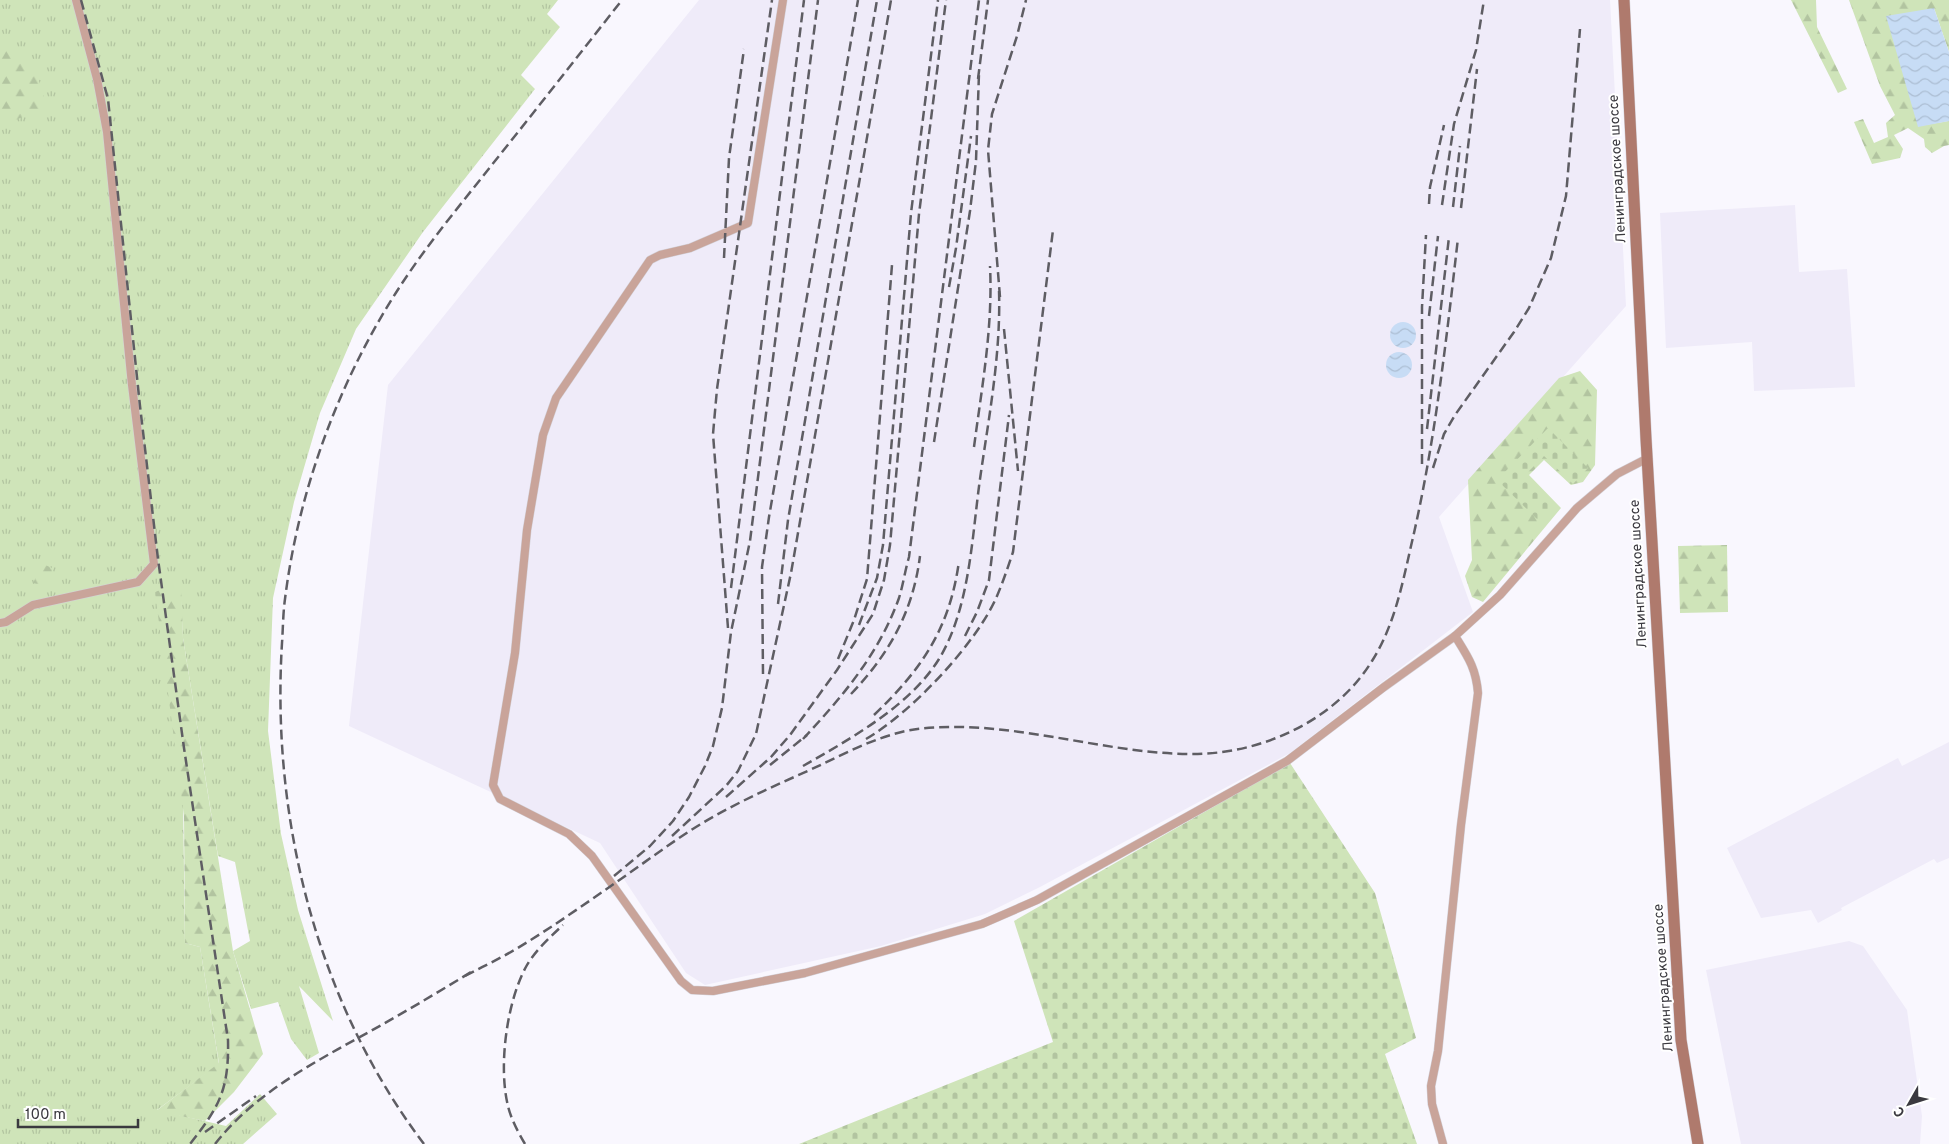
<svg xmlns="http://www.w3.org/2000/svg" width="1949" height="1144" font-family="Overpass,sans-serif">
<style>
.built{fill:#efebf9}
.grass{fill:url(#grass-tufts)}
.forest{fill:url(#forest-firs)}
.cemetery{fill:url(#cemetery-stones)}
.water{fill:url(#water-waves)}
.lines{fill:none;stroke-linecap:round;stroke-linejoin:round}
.minor-casing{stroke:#d3d1d8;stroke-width:9}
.secondary-casing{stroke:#d3d1d8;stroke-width:12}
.minor{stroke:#c9a49a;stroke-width:8}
.secondary{stroke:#af7a6d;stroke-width:11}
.rail{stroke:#5e5d63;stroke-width:2.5;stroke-dasharray:10 5;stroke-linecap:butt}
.labels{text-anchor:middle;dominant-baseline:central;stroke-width:4;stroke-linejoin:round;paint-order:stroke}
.street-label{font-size:14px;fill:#3a393f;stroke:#fff}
</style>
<defs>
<pattern id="grass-tufts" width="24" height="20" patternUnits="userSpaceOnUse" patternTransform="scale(1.25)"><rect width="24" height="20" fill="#cfe4b9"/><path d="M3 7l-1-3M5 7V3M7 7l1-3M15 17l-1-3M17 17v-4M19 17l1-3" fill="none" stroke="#b2c4a0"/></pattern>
<pattern id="forest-firs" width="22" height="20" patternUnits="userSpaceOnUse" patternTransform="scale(1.25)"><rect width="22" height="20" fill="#cfe4b9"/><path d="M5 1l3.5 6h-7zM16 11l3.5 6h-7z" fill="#b2c4a0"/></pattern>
<pattern id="cemetery-stones" width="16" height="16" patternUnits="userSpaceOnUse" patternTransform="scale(1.25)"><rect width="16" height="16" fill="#cfe4b9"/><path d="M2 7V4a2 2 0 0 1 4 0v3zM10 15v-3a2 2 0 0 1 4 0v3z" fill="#b2c4a0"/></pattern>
<pattern id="water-waves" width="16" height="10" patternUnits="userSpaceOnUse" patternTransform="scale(1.25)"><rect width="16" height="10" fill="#c7dcf5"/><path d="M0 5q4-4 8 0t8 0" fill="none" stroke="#acbed3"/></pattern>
</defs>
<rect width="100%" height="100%" fill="#f9f7fe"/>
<g class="built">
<polygon points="699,0 1610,0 1626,306 1439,517 1473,612 1290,753 1040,887 985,914 881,946 705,985 686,973 600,843 349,726 388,385"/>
<polygon points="1795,205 1799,272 1847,269 1855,387 1754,391 1752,342 1666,348 1660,213"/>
<polygon points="1949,742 1949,858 1937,863 1934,859 1841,908 1842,910 1818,923 1811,910 1761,918 1727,848 1898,758 1902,766"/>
<polygon points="1849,941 1863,946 1907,1010 1922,1116 1920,1144 1741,1144 1706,970"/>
</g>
<polygon class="grass" points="0,0 558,0 547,14 560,27 521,75 535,89 423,232 356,329 320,413 294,502 273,598 268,731 281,834 298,910 333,1021 299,986 319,1053 307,1060 291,1039 278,1002 251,1009 233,951 250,941 235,862 218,856 183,638 180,582 185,943 200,947 219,1064 157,1110 226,1126 260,1094 277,1114 243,1144 0,1144"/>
<g class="forest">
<polygon points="1791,0 1816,0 1817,27 1847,89 1838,93"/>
<polygon points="1849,0 1949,0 1949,52 1934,8 1918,126 1949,121 1949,145 1944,146 1932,153 1925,147 1924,139 1908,128 1894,135 1903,149 1900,158 1872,164 1854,122 1863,119 1874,143 1888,137 1886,123 1895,115 1880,86"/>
<polygon points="5,44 35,68 47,107 8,123 0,122 0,47"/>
<polygon points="1580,371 1597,390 1595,465 1583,482 1571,485 1544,460 1529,475 1561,508 1483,602 1472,597 1465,576 1472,560 1468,480 1559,378"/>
<polygon points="1727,545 1728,612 1680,613 1678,546"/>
<polygon points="43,564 52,568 49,587 33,583"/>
<polygon points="181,582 183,638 233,951 263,1054 234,1092 205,1121 156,1111 219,1063 200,947 185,943 184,816 155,592"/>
</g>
<g class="cemetery">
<polygon points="1548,428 1588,468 1573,484 1544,456 1526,474 1556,504 1539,521 1497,480"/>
<polygon points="1290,763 1375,893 1416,1038 1385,1054 1417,1144 799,1144 1053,1042 1014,921"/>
</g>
<g class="water">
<polygon points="1934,8 1949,52 1949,121 1918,127 1886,16"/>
<circle cx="1403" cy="335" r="13"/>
<circle cx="1399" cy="365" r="13"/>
</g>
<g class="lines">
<g class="minor-casing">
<g id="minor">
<polyline points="783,0 748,223 690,248 660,255 650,260 556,398 543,435 527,530 515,653 493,785 500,799 569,834 592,856 681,981 692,990 713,991 805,973 982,924 1037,900 1287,761 1384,687 1455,636 1500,595 1577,508 1617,474 1648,458"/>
<polyline points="0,623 6,622 33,605 138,582 154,564 132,385 107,132 97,79 76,0"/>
<path d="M1443,1144L1432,1104L1431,1086L1438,1051L1461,825L1478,693C1476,668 1468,657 1455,636"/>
</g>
</g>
<g class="secondary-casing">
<polyline id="secondary" points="1624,0 1646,439 1681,1040 1698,1144"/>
</g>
<use href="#minor" class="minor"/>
<use href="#secondary" class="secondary"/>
<g class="rail">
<path d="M81,0L108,99L140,406L158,559L184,748L228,1040C229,1089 220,1106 190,1144"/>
<polyline points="978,79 988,0"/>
<polyline points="1429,204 1430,187 1444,125"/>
<polyline points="1442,205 1454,124 1476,50 1484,0"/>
<polyline points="1453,207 1460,146"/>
<polyline points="1461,208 1477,69"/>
<polyline points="724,258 729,158 744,49"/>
<polyline points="949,287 956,248 971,136"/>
<polyline points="1000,297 988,150 992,114 1017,36 1026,0"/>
<polyline points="1429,316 1438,236"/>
<polyline points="1004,329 1018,471"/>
<polyline points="1427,429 1449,237"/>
<polyline points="934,442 970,211 976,161 979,73"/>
<path d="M974,447C982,386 993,327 990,266"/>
<polyline points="1422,464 1422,307 1426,235"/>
<polyline points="1433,468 1444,434 1455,415 1514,332 1529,308 1551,258 1566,196 1580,29"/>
<polyline points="731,588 804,0"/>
<polyline points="778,604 788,520 877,0"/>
<polyline points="859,625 877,578 883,545 911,213 938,0"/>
<polyline points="728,628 713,434 717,389 772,0"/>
<polyline points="965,636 977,612 989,580 1009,415"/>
<polyline points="838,659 854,620 867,579 892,265"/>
<polyline points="763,674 762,567 769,517 858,0"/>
<path d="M851,694C889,654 913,612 920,556"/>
<path d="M874,715C922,669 950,628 959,561"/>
<path d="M803,739C842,697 879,654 899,598C903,585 905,571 909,557L979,0"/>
<path d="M866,739C911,713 977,643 997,596C1003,582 1008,567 1013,552L1053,230"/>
<polyline points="770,765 807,735"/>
<path d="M803,766C850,739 910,706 939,659C970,608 972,536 980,479C989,416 1001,354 999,290"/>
<polyline points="726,797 771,757 790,735 837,670 873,614 884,580 890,545 919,214 946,0"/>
<polyline points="672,836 726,786 738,771 756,734 791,573 891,0"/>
<polyline points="614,876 650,846 673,821 689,797 705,766 713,746 722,708 731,632 750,541 818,0"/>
<path d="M465,976C482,967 499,959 516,949C551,928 585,904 618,881C644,863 669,844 696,827C733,804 772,787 812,769C842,755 873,738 906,731C925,727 944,727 963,727C1041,729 1116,754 1193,754C1261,754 1335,721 1372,661C1394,626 1402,586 1411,546C1435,444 1446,342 1458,238"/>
<polyline points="205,1132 256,1096"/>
<path d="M215,1144C255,1093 313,1063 369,1032C403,1013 437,993 471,972"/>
<path d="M424,1144C317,1003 271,819 282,643C283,629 283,613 285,599C298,494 336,389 392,299C421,252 457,209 491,166C535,111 578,56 622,0"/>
<path d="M525,1144C518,1132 511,1119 508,1106C498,1066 507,1000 527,965C536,950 550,937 563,925"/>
</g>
</g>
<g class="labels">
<g class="street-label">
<text transform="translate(1618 169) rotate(-93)">Ленинградское шоссе</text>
<text transform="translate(1639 574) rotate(-93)">Ленинградское шоссе</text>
<text transform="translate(1664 978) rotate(-94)">Ленинградское шоссе</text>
</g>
</g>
<g transform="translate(1909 1104) rotate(231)" stroke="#ffffff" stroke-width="4" paint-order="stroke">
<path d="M0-4L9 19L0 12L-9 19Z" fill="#3a393f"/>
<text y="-8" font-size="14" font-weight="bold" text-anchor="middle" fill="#3a393f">С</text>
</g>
<path d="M18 1119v8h120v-8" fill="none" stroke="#3a393f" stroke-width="2.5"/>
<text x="25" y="1119" font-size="15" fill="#3a393f" stroke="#ffffff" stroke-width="4" paint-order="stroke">100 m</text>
</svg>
